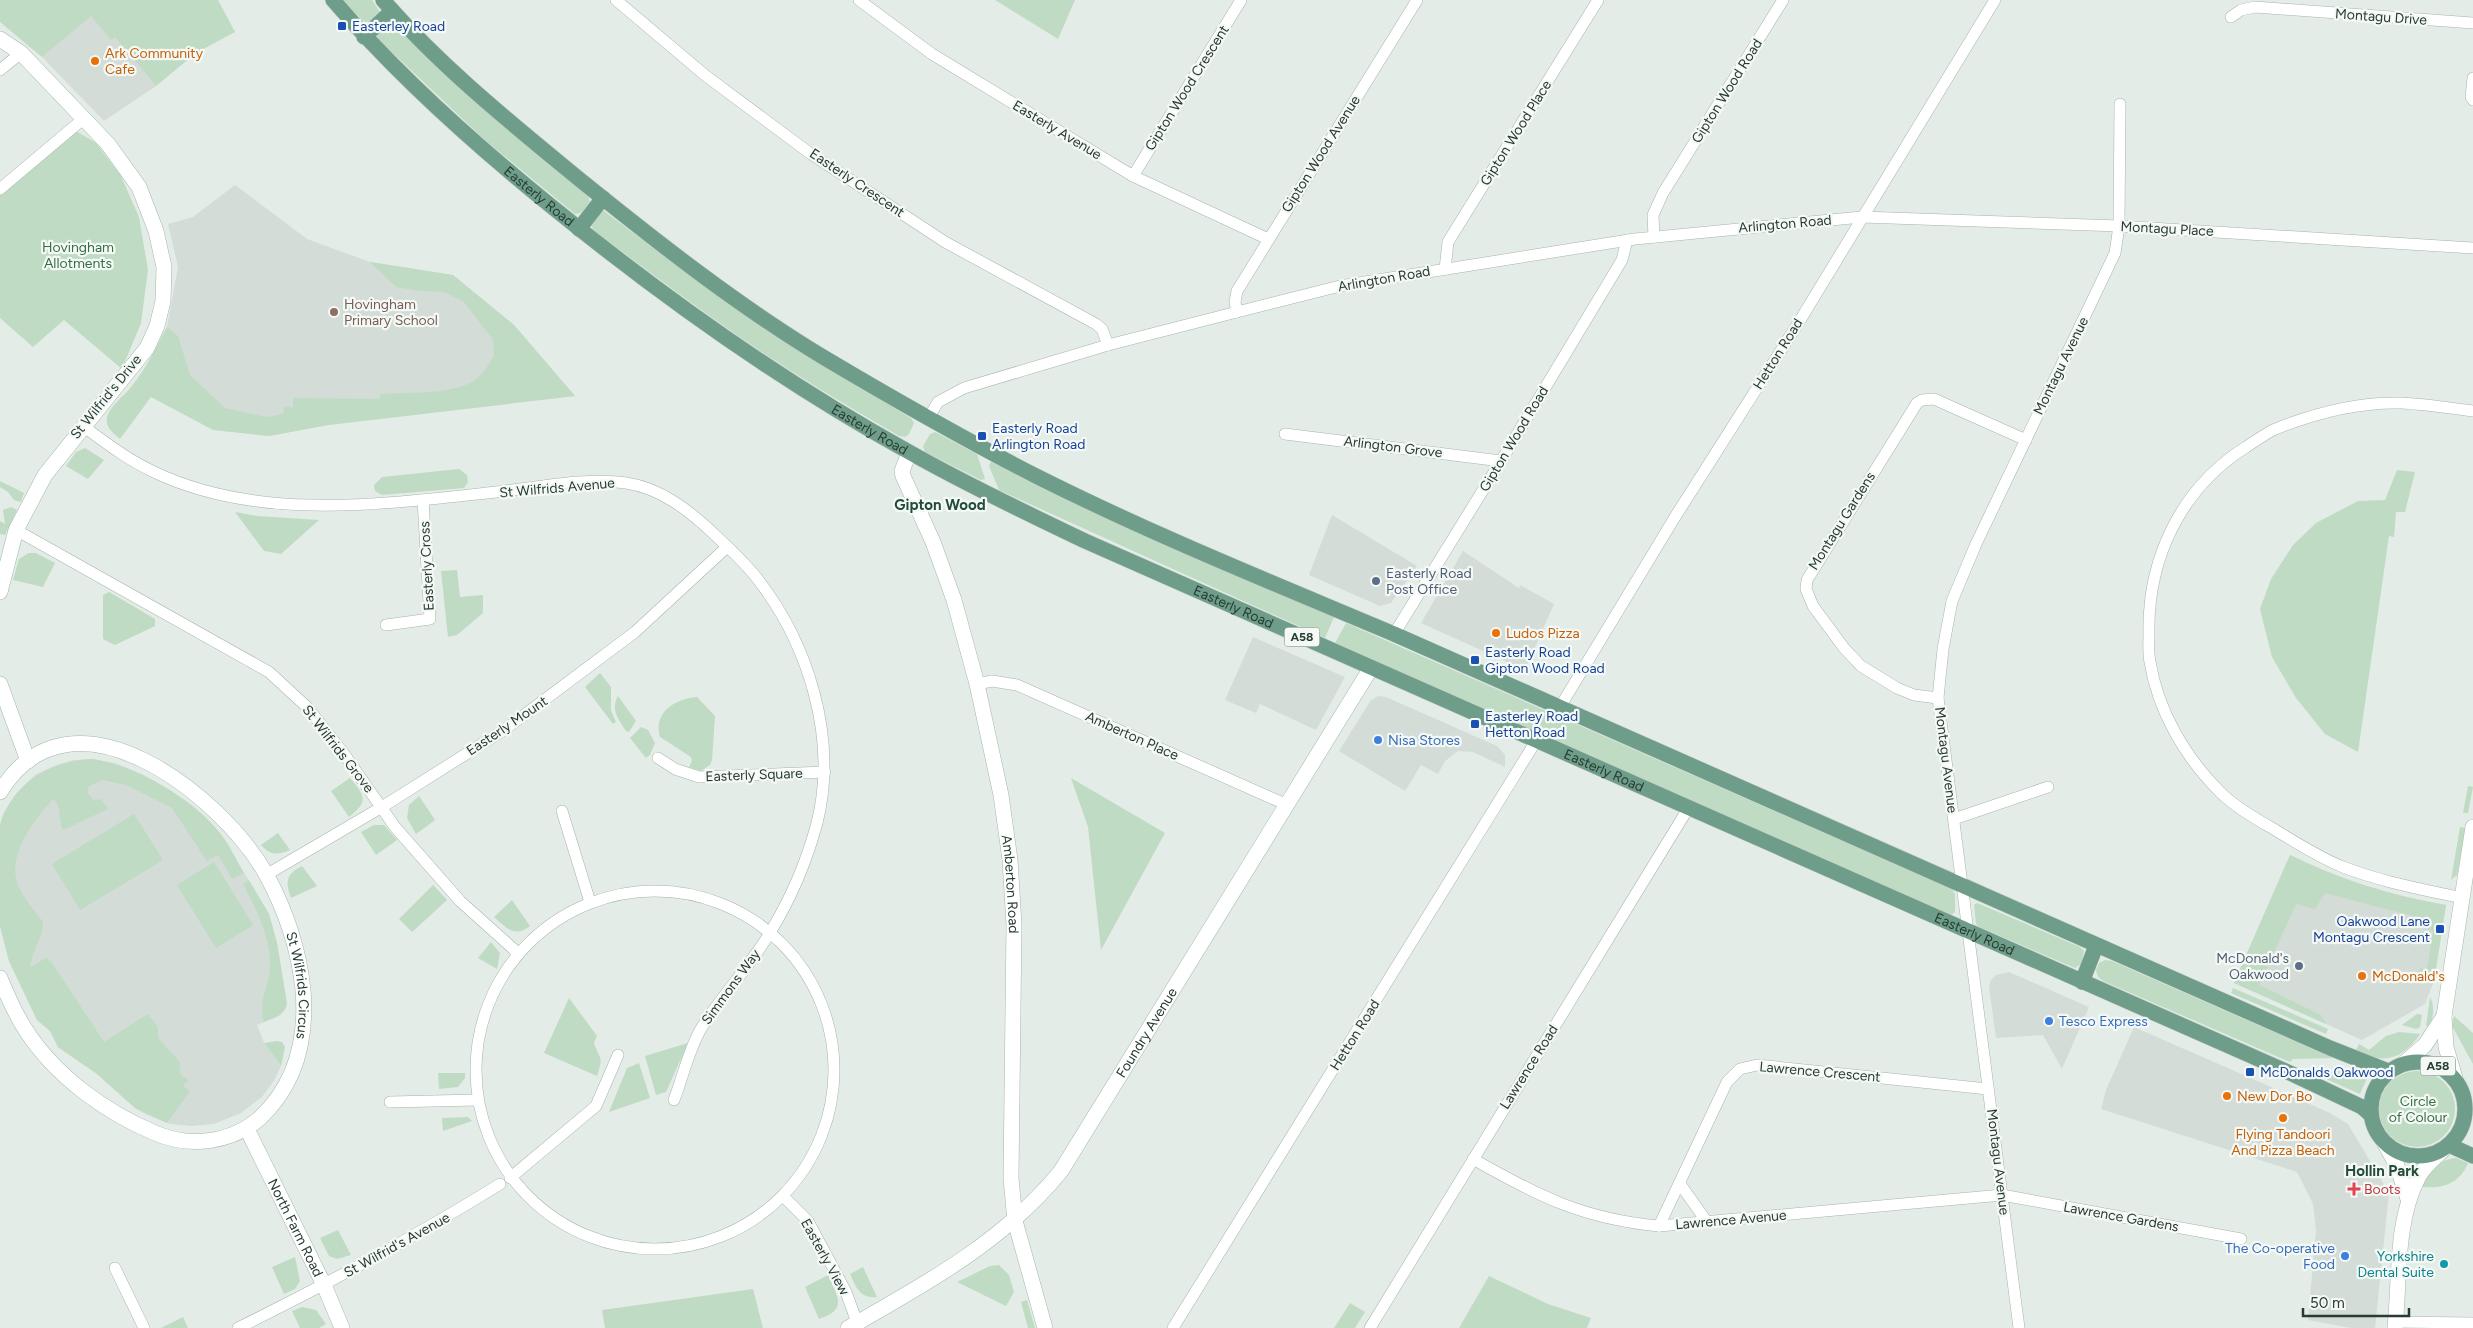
<svg xmlns="http://www.w3.org/2000/svg" width="2473" height="1328" font-family="Figtree,sans-serif">
<style>
.built{fill:#d3dcd6}
.green{fill:#c0dbc3}
.lines{fill:none;stroke-linecap:round;stroke-linejoin:round}
.street-casing{stroke:#a7b4ad;stroke-width:12}
.secondary-casing{stroke:#a4b7ad;stroke-width:16}
.primary-casing{stroke:#c2c8c6;stroke-width:16}
.street{stroke:#fff;stroke-width:11}
.secondary{stroke:#fff;stroke-width:15}
.primary{stroke:#6e9d89;stroke-width:15}
.transit-dot{fill:#1a4fb4;stroke:#f5f9f6;stroke-width:2}
.food-dot{fill:#e8710a;stroke:#f5f9f6;stroke-width:2}
.education-dot{fill:#8d6e63;stroke:#f5f9f6;stroke-width:2}
.service-dot{fill:#5c6f8a;stroke:#f5f9f6;stroke-width:2}
.shop-dot{fill:#3f7fe0;stroke:#f5f9f6;stroke-width:2}
.health-dot{fill:#e0444e;stroke:#f5f9f6;stroke-width:2}
.culture-dot{fill:#0f9aa8;stroke:#f5f9f6;stroke-width:2}
.labels{text-anchor:middle;dominant-baseline:central;stroke-width:4.5;stroke-linejoin:round;paint-order:stroke}
.shield{fill:#f5f9f6;stroke:#64756d;stroke-width:1}
.shield-label{font-size:12px;font-weight:bold;fill:#263c32}
.street-label{font-size:14px;fill:#263c32;stroke:#f5f9f6}
.transit-label{font-size:14px;fill:#164399;stroke:#f5f9f6;text-anchor:start}
.food-label{font-size:14px;fill:#c56008;stroke:#f5f9f6;text-anchor:start}
.park-label{font-size:14px;fill:#346f41;stroke:#f5f9f6}
.education-label{font-size:14px;fill:#785e54;stroke:#f5f9f6;text-anchor:start}
.service-label{font-size:14px;fill:#4e5e75;stroke:#f5f9f6;text-anchor:start}
.shop-label{font-size:14px;fill:#366cbe;stroke:#f5f9f6;text-anchor:start}
.health-label{font-size:14px;fill:#be3a42;stroke:#f5f9f6;text-anchor:start}
.culture-label{font-size:14px;fill:#0d838f;stroke:#f5f9f6;text-anchor:end}
.neighbourhood-label{font-size:15px;font-weight:bold;fill:#234c3b;stroke:#f5f9f6}
</style>
<rect width="100%" height="100%" fill="#e4ece7"/>
<g class="built">
<polygon points="91,15 111,40 115,36 156,86 104,121 42,57"/>
<polygon points="235,185 307,239 370,262 453,275 514,325 575,396 328,425 269,436 213,430 153,354 167,327 178,267 168,224 193,217"/>
<polygon points="1332,515 1417,566 1391,603 1380,606 1309,575"/>
<polygon points="1463,551 1519,588 1520,585 1554,604 1525,670 1421,623"/>
<polygon points="1253,637 1345,677 1316,730 1260,704 1256,713 1225,700"/>
<polygon points="1378,696 1386,697 1497,746 1505,755 1505,767 1473,752 1458,751 1445,761 1438,774 1421,765 1405,791 1339,751 1371,700"/>
<polygon points="93,759 115,763 142,774 171,791 198,812 220,833 269,914 277,943 287,1004 285,1010 279,1016 257,1025 264,1043 281,1066 275,1079 262,1097 241,1113 214,1124 191,1126 170,1124 145,1114 135,1108 97,1074 58,1047 50,1031 37,1020 9,961 0,926 0,825 3,814 16,794 35,775 56,765 74,760"/>
<polygon points="2290,855 2333,875 2396,896 2446,905 2434,981 2425,1004 2362,1040 2234,983"/>
<polygon points="2009,972 2089,1007 2062,1069 2043,1035 1996,1038 1989,987 1991,980 1996,975"/>
<polygon points="2134,1027 2330,1113 2348,1124 2389,1193 2375,1328 2351,1328 2308,1320 2316,1230 2313,1204 2297,1172 2101,1109 2106,1090"/>
</g>
<g class="green">
<polygon points="0,0 218,0 235,32 196,53 156,86 115,37 111,40 91,16 42,57 0,22"/>
<polygon points="342,0 372,0 380,12 372,21 364,22"/>
<polygon points="995,0 1075,0 1058,39"/>
<polygon points="391,22 502,124 588,196 590,202 581,213 575,214 486,141 378,39 377,35"/>
<polygon points="76,131 96,143 121,176 139,217 148,270 141,323 122,369 64,320 33,347 0,318 0,195"/>
<path d="M604,211L676,265L817,361L911,418L914,423L909,434L905,437L899,436C842,403 785,369 731,331C685,299 639,264 593,230L592,225L601,212Z"/>
<path d="M370,262L453,275L514,325L575,396L328,425L269,436L213,430L151,397L120,439C113,433 105,428 107,417C110,406 124,396 131,387C146,369 156,347 167,327L178,336L190,375L225,408L267,417L283,414L285,406L293,408V398L380,399V394C408,392 442,395 468,384C480,379 488,366 494,356L493,340L464,302L444,292L420,291L396,287Z"/>
<polygon points="935,432 977,454 985,479 981,480 925,452 923,446 930,434"/>
<polygon points="85,448 104,460 88,479 66,466 76,452"/>
<polygon points="991,461 1135,529 1334,617 1325,638 999,490 989,466"/>
<polygon points="459,469 467,475 468,482 464,488 382,495 375,491 374,485 382,477"/>
<polygon points="2397,470 2415,472 2405,512 2396,512 2394,537 2389,536 2358,752 2325,734 2296,698 2272,657 2260,609 2271,579 2293,545 2316,523 2358,501 2385,500"/>
<polygon points="0,481 24,493 21,502 14,500 8,492 0,487"/>
<polygon points="11,507 17,510 5,535 0,534 0,521 5,524 3,510"/>
<polygon points="235,512 257,516 319,520 281,554 264,551"/>
<polygon points="29,553 36,553 55,563 43,587 13,580 19,559"/>
<polygon points="457,570 460,597 483,595 483,613 457,635 448,637 441,571"/>
<polygon points="109,592 155,619 155,626 115,645 103,639 103,595"/>
<polygon points="1346,623 1952,889 1955,894 1955,912 1951,915 1335,643"/>
<polygon points="600,673 611,687 611,711 616,722 613,724 585,687"/>
<path d="M618,696L636,721L629,732L626,731C619,720 610,710 618,696Z"/>
<path d="M697,697L715,716L712,760L710,765L701,771L689,767L692,761L691,757L660,737C653,713 674,699 697,697Z"/>
<polygon points="641,727 648,730 655,743 650,755 646,758 630,738"/>
<path d="M93,759C138,767 191,797 220,833C230,845 236,860 244,873L232,879L218,855L207,861L172,808L126,785L103,780L89,786L87,792L93,800L101,799L108,809L63,830C58,820 62,805 53,799C35,818 8,854 17,882C22,897 34,910 43,922C44,937 31,951 30,967L46,958L52,963L104,1042L148,1014L158,1027V1038L180,1062V1074L188,1080L183,1086L190,1091L167,1123L135,1108L97,1074L58,1047L50,1031L37,1020L9,961L0,926V825C13,782 50,761 93,759Z"/>
<path d="M350,778C365,796 369,801 349,817L331,791Z"/>
<polygon points="1071,778 1165,833 1101,950 1088,827"/>
<polygon points="2468,786 2473,787 2468,813 2463,813"/>
<polygon points="419,796 435,820 416,834 407,818 409,805"/>
<polygon points="134,814 163,860 80,910 52,864"/>
<polygon points="374,825 384,825 397,840 376,855 361,832"/>
<polygon points="2460,827 2466,828 2457,875 2451,880"/>
<path d="M278,833L290,850C278,855 271,856 261,845Z"/>
<path d="M2290,855C2342,880 2390,895 2446,905L2434,981L2417,973L2421,968L2427,969L2433,931L2423,928L2424,919L2325,893L2315,909L2296,904L2259,985L2321,1015L2326,1024L2234,983Z"/>
<polygon points="214,862 253,925 216,948 177,885"/>
<path d="M302,866L317,886L291,898C285,882 286,874 302,866Z"/>
<path d="M249,880L269,914L277,943L287,1004C284,1015 275,1017 264,1022C259,1002 265,995 269,976C275,947 257,909 243,884Z"/>
<polygon points="433,885 447,900 412,932 399,919"/>
<path d="M512,900L530,926C515,938 506,928 494,917Z"/>
<polygon points="1977,903 2080,947 2084,951 2081,964 2075,968 1979,927 1976,924 1974,905"/>
<polygon points="491,942 500,953 497,969 478,958"/>
<polygon points="2105,960 2112,961 2333,1058 2293,1059 2290,1062 2103,981 2098,977 2096,970 2099,963"/>
<polygon points="2233,988 2328,1029 2326,1034 2231,993"/>
<path d="M2430,997C2435,1006 2433,1015 2431,1025L2426,1026Z"/>
<path d="M569,998L597,1036L594,1043C600,1061 604,1055 597,1076L544,1053Z"/>
<polygon points="2417,1014 2422,1015 2420,1027 2416,1029 2402,1025"/>
<polygon points="2454,1016 2473,1033 2473,1064 2452,1026"/>
<path d="M2399,1032L2420,1034C2403,1060 2382,1065 2356,1050L2359,1044L2369,1050L2386,1036Z"/>
<polygon points="277,1041 282,1042 285,1047 281,1066 264,1043"/>
<polygon points="688,1043 666,1092 656,1095 645,1056"/>
<polygon points="639,1063 650,1098 609,1112 627,1068"/>
<polygon points="2352,1068 2368,1076 2360,1094 2310,1072 2349,1071"/>
<circle cx="2417" cy="1109" r="38"/>
<polygon points="438,1073 465,1073 465,1078 458,1087 439,1089"/>
<polygon points="468,1117 472,1121 443,1131 442,1118"/>
<path d="M2456,1158L2468,1163C2459,1186 2438,1190 2416,1186C2426,1174 2438,1159 2456,1158Z"/>
<polygon points="338,1230 351,1255 337,1259 329,1256 320,1238"/>
<polygon points="295,1257 300,1281 295,1289 284,1294 272,1267"/>
<polygon points="999,1265 1009,1275 1014,1292 1006,1306 957,1282 990,1266"/>
<path d="M863,1267L877,1297C860,1299 856,1287 850,1274Z"/>
<path d="M828,1275C838,1298 848,1309 819,1319L805,1287Z"/>
<polygon points="1489,1276 1548,1304 1591,1318 1587,1328 1459,1328"/>
<polygon points="753,1289 763,1328 605,1328 602,1310"/>
<polygon points="1027,1300 1035,1328 1028,1328 1021,1302"/>
<polygon points="1350,1303 1365,1312 1355,1328 1334,1328"/>
<polygon points="302,1307 316,1310 326,1324 319,1328 300,1328 292,1311"/>
<polygon points="183,1317 188,1328 161,1328"/>
</g>
<g class="lines">
<g class="street-casing">
<g id="street">
<polyline points="616,0 706,76 811,154 945,242 1096,324 1102,329 1108,345"/>
<polyline points="859,0 932,54 1133,176 1268,239"/>
<polyline points="2231,17 2241,10 2255,7 2473,23"/>
<polyline points="0,70 21,53"/>
<polyline points="2473,78 2471,97 2473,100"/>
<polyline points="1133,176 1241,0"/>
<polyline points="0,189 83,119"/>
<polyline points="1654,237 1653,215 1663,193 1783,0"/>
<polyline points="1445,269 1448,242 1598,0"/>
<polyline points="1237,312 1235,302 1237,291 1417,0"/>
<polyline points="929,417 938,402 964,388 1108,345 1237,312 1340,286 1635,239 1862,217 2119,226 2473,248"/>
<path d="M83,426C106,443 128,460 154,472C259,522 384,504 496,492C536,488 586,477 626,483C661,488 690,511 715,535C729,548 744,562 756,577C809,644 838,739 817,823C807,860 791,898 771,931C751,965 723,994 702,1027C689,1048 683,1077 674,1100"/>
<polyline points="1285,434 1501,461"/>
<polyline points="16,530 269,672 308,708 344,754 395,827 460,901 518,953"/>
<polyline points="386,625 430,619 423,500"/>
<polyline points="1394,634 1501,461 1622,260 1627,240"/>
<polyline points="977,684 992,681 1017,685 1285,804"/>
<polyline points="1938,698 1914,695 1897,688 1861,666 1844,648 1813,606 1806,589 1807,580 1917,403 1922,400 1934,399 2026,440"/>
<polyline points="1560,707 1675,517 1799,322 1995,0"/>
<polyline points="658,758 675,769 699,777 825,772"/>
<polyline points="562,811 590,902"/>
<polyline points="1954,819 2048,787"/>
<polyline points="266,875 382,807 504,730 635,632 727,547"/>
<circle cx="655" cy="1070" r="179"/>
<path d="M2462,898C2421,889 2382,882 2343,867C2318,857 2295,842 2272,828C2254,818 2234,806 2220,792C2185,757 2158,711 2150,662C2148,653 2149,643 2149,635C2147,559 2181,488 2246,447C2255,441 2264,435 2273,430C2312,414 2358,402 2401,403C2425,404 2449,408 2473,411"/>
<polyline points="390,1102 477,1100"/>
<path d="M1473,1159C1538,1196 1583,1219 1659,1226L2002,1195L2241,1239"/>
<polyline points="510,1178 596,1106 618,1055"/>
<polyline points="1680,1184 1707,1222"/>
<polyline points="784,1197 808,1221 846,1292 859,1328"/>
<polyline points="1659,1226 1727,1082 1740,1069 1757,1065 1988,1089"/>
<polyline points="115,1268 144,1328"/>
<polyline points="2396,1322 2473,1323"/>
<path d="M238,1328C327,1284 415,1237 500,1184"/>
<polyline points="1173,1328 1536,741"/>
<polyline points="1370,1328 1689,807"/>
<polyline points="2019,1328 1938,698 1943,649 1952,601 1976,544 2115,253 2119,226 2120,104"/>
</g>
</g>
<g class="secondary-casing">
<g id="secondary">
<polyline points="0,39 21,53 108,144 139,187 156,231 164,267 163,301 157,326 147,348 45,475 16,530 0,592"/>
<path id="s1" d="M909,453L902,471L903,476L933,542L954,600L977,684L1001,795L1010,860L1014,925L1011,1178L1015,1221L1045,1328"/>
<polyline points="0,684 28,761"/>
<path id="s2" d="M0,792C71,676 221,795 266,874C285,909 299,950 303,990C307,1038 296,1084 260,1118C231,1143 190,1148 155,1133C105,1112 55,1076 25,1029C15,1013 7,995 0,978"/>
<polyline points="2402,1065 2425,1045 2444,1016"/>
<polyline points="2455,1078 2446,1047 2444,1016 2473,827"/>
<path id="s3" d="M247,1129L324,1285L342,1328"/>
<polyline points="2384,1142 2397,1166 2408,1199"/>
<path id="s4" d="M848,1328C927,1283 1003,1242 1061,1171L1371,668"/>
<path d="M2395,1328C2400,1278 2395,1221 2419,1176C2424,1166 2437,1156 2445,1148"/>
</g>
</g>
<g class="primary-casing">
<g id="primary">
<path id="s5" d="M333,0C398,76 473,143 551,206C663,297 782,382 909,452C966,484 1026,513 1085,541L2290,1073L2362,1107L2370,1114"/>
<path d="M383,0C441,67 511,123 579,179C657,242 737,305 823,357C892,398 962,438 1034,475C1151,534 1273,583 1394,634L2330,1048L2388,1071"/>
<polyline points="364,37 392,11"/>
<polyline points="579,229 603,198"/>
<polyline points="2082,982 2096,946"/>
<circle cx="2418" cy="1109" r="47"/>
<polyline points="2449,1145 2473,1156"/>
</g>
</g>
<use href="#street" class="street"/>
<use href="#secondary" class="secondary"/>
<use href="#primary" class="primary"/>
</g>
<g class="transit-dot">
<rect x="337" y="21" width="10" height="10" rx="2.5"/>
<rect x="977" y="431" width="10" height="10" rx="2.5"/>
<rect x="1470" y="655" width="10" height="10" rx="2.5"/>
<rect x="1470" y="719" width="10" height="10" rx="2.5"/>
<rect x="2435" y="924" width="10" height="10" rx="2.5"/>
<rect x="2245" y="1067" width="10" height="10" rx="2.5"/>
</g>
<g class="food-dot">
<circle cx="95" cy="61" r="5"/>
<circle cx="1496" cy="633" r="5"/>
<circle cx="2362" cy="976" r="5"/>
<circle cx="2227" cy="1096" r="5"/>
<circle cx="2283" cy="1118" r="5"/>
</g>
<circle class="education-dot" cx="334" cy="312" r="5"/>
<g class="service-dot">
<circle cx="1376" cy="581" r="5"/>
<circle cx="2299" cy="966" r="5"/>
</g>
<g class="shop-dot">
<circle cx="1378" cy="740" r="5"/>
<circle cx="2049" cy="1021" r="5"/>
<circle cx="2345" cy="1256" r="5"/>
</g>
<path class="health-dot" d="M2351.5 1181.5h5v5h5v5h-5v5h-5v-5h-5v-5h5z"/>
<circle class="culture-dot" cx="2444" cy="1264" r="5"/>
<g class="labels">
<g class="shield">
<rect x="1284.5" y="627.5" width="35" height="19" rx="4"/>
<rect x="2420.5" y="1056.5" width="35" height="19" rx="4"/>
</g>
<g class="shield-label">
<text x="1302" y="637">A58</text>
<text x="2438" y="1066">A58</text>
</g>
<g class="street-label">
<text transform="translate(2381 17) rotate(4)">Montagu Drive</text>
<text transform="translate(1187 88) rotate(-58)">Gipton Wood Crescent</text>
<text transform="translate(1727 91) rotate(-58)">Gipton Wood Road</text>
<text transform="translate(1057 130) rotate(31)">Easterly Avenue</text>
<text transform="translate(1516 133) rotate(-58)">Gipton Wood Place</text>
<text transform="translate(1321 154) rotate(-58)">Gipton Wood Avenue</text>
<text transform="translate(857 183) rotate(34)">Easterly Crescent</text>
<text stroke="none"><textPath href="#s5" startOffset="285">Easterly Road</textPath></text>
<text transform="translate(1785 224) rotate(-5)">Arlington Road</text>
<text transform="translate(2167 229) rotate(3)">Montagu Place</text>
<text transform="translate(1384 279) rotate(-10)">Arlington Road</text>
<text transform="translate(1778 354) rotate(-58)">Hetton Road</text>
<text transform="translate(2061 366) rotate(-64)">Montagu Avenue</text>
<text transform="translate(106 397) rotate(-51)">St Wilfrid's Drive</text>
<text stroke="none"><textPath href="#s5" startOffset="690">Easterly Road</textPath></text>
<text transform="translate(1514 439) rotate(-59)">Gipton Wood Road</text>
<text transform="translate(1393 447) rotate(7)">Arlington Grove</text>
<text transform="translate(557 488) rotate(-5)">St Wilfrids Avenue</text>
<text transform="translate(1842 521) rotate(-58)">Montagu Gardens</text>
<text transform="translate(427 566) rotate(-93)">Easterly Cross</text>
<text stroke="none"><textPath href="#s5" startOffset="1095">Easterly Road</textPath></text>
<text transform="translate(507 726) rotate(-34)">Easterly Mount</text>
<text transform="translate(1132 736) rotate(24)">Amberton Place</text>
<text transform="translate(338 749) rotate(52)">St Wilfrids Grove</text>
<text transform="translate(1946 760) rotate(83)">Montagu Avenue</text>
<text stroke="none"><textPath href="#s5" startOffset="1500">Easterly Road</textPath></text>
<text transform="translate(754 775) rotate(-2)">Easterly Square</text>
<text stroke="none"><textPath href="#s1" startOffset="449">Amberton Road</textPath></text>
<text stroke="none"><textPath href="#s5" startOffset="1905">Easterly Road</textPath></text>
<text stroke="none"><textPath href="#s2" startOffset="451">St Wilfrids Circus</textPath></text>
<text transform="translate(731 987) rotate(-54)">Simmons Way</text>
<text stroke="none"><textPath href="#s4" startOffset="429">Foundry Avenue</textPath></text>
<text transform="translate(1355 1035) rotate(-58)">Hetton Road</text>
<text transform="translate(1529 1067) rotate(-58)">Lawrence Road</text>
<text transform="translate(1820 1072) rotate(5)">Lawrence Crescent</text>
<text transform="translate(1998 1162) rotate(83)">Montagu Avenue</text>
<text transform="translate(2121 1217) rotate(10)">Lawrence Gardens</text>
<text transform="translate(1731 1220) rotate(-5)">Lawrence Avenue</text>
<text stroke="none"><textPath href="#s3" startOffset="110">North Farm Road</textPath></text>
<text transform="translate(397 1245) rotate(-29)">St Wilfrid's Avenue</text>
<text transform="translate(825 1257) rotate(61)">Easterly View</text>
</g>
<g class="transit-label">
<text x="352" y="26">Easterley Road</text>
<text x="992" y="428">Easterly Road<tspan x="992" dy="16">Arlington Road</tspan></text>
<text x="1485" y="652">Easterly Road<tspan x="1485" dy="16">Gipton Wood Road</tspan></text>
<text x="1485" y="716">Easterley Road<tspan x="1485" dy="16">Hetton Road</tspan></text>
<text x="2430" y="921" text-anchor="end">Oakwood Lane<tspan x="2430" dy="16">Montagu Crescent</tspan></text>
<text x="2260" y="1072">McDonalds Oakwood</text>
</g>
<g class="food-label">
<text x="105" y="53">Ark Community<tspan x="105" dy="16">Cafe</tspan></text>
<text x="1506" y="633">Ludos Pizza</text>
<text x="2372" y="976">McDonald's</text>
<text x="2237" y="1096">New Dor Bo</text>
<text x="2283" y="1134" text-anchor="middle">Flying Tandoori<tspan x="2283" dy="16">And Pizza Beach</tspan></text>
</g>
<g class="park-label">
<text x="78" y="247">Hovingham<tspan x="78" dy="16">Allotments</tspan></text>
<text x="2418" y="1101">Circle<tspan x="2418" dy="16">of Colour</tspan></text>
</g>
<g class="education-label">
<text x="344" y="304">Hovingham<tspan x="344" dy="16">Primary School</tspan></text>
</g>
<g class="service-label">
<text x="1386" y="573">Easterly Road<tspan x="1386" dy="16">Post Office</tspan></text>
<text x="2289" y="958" text-anchor="end">McDonald's<tspan x="2289" dy="16">Oakwood</tspan></text>
</g>
<g class="shop-label">
<text x="1388" y="740">Nisa Stores</text>
<text x="2059" y="1021">Tesco Express</text>
<text x="2335" y="1248" text-anchor="end">The Co-operative<tspan x="2335" dy="16">Food</tspan></text>
</g>
<g class="health-label">
<text x="2364" y="1189">Boots</text>
</g>
<g class="culture-label">
<text x="2434" y="1256">Yorkshire<tspan x="2434" dy="16">Dental Suite</tspan></text>
</g>
<g class="neighbourhood-label">
<text x="940" y="505">Gipton Wood</text>
<text x="2382" y="1171">Hollin Park</text>
</g>
</g>
<path d="M2303 1308v8h106v-8" fill="none" stroke="#263c32" stroke-width="2.5"/>
<text x="2310" y="1308" font-size="15" fill="#263c32" stroke="#f5f9f6" stroke-width="4" paint-order="stroke">50 m</text>
</svg>
